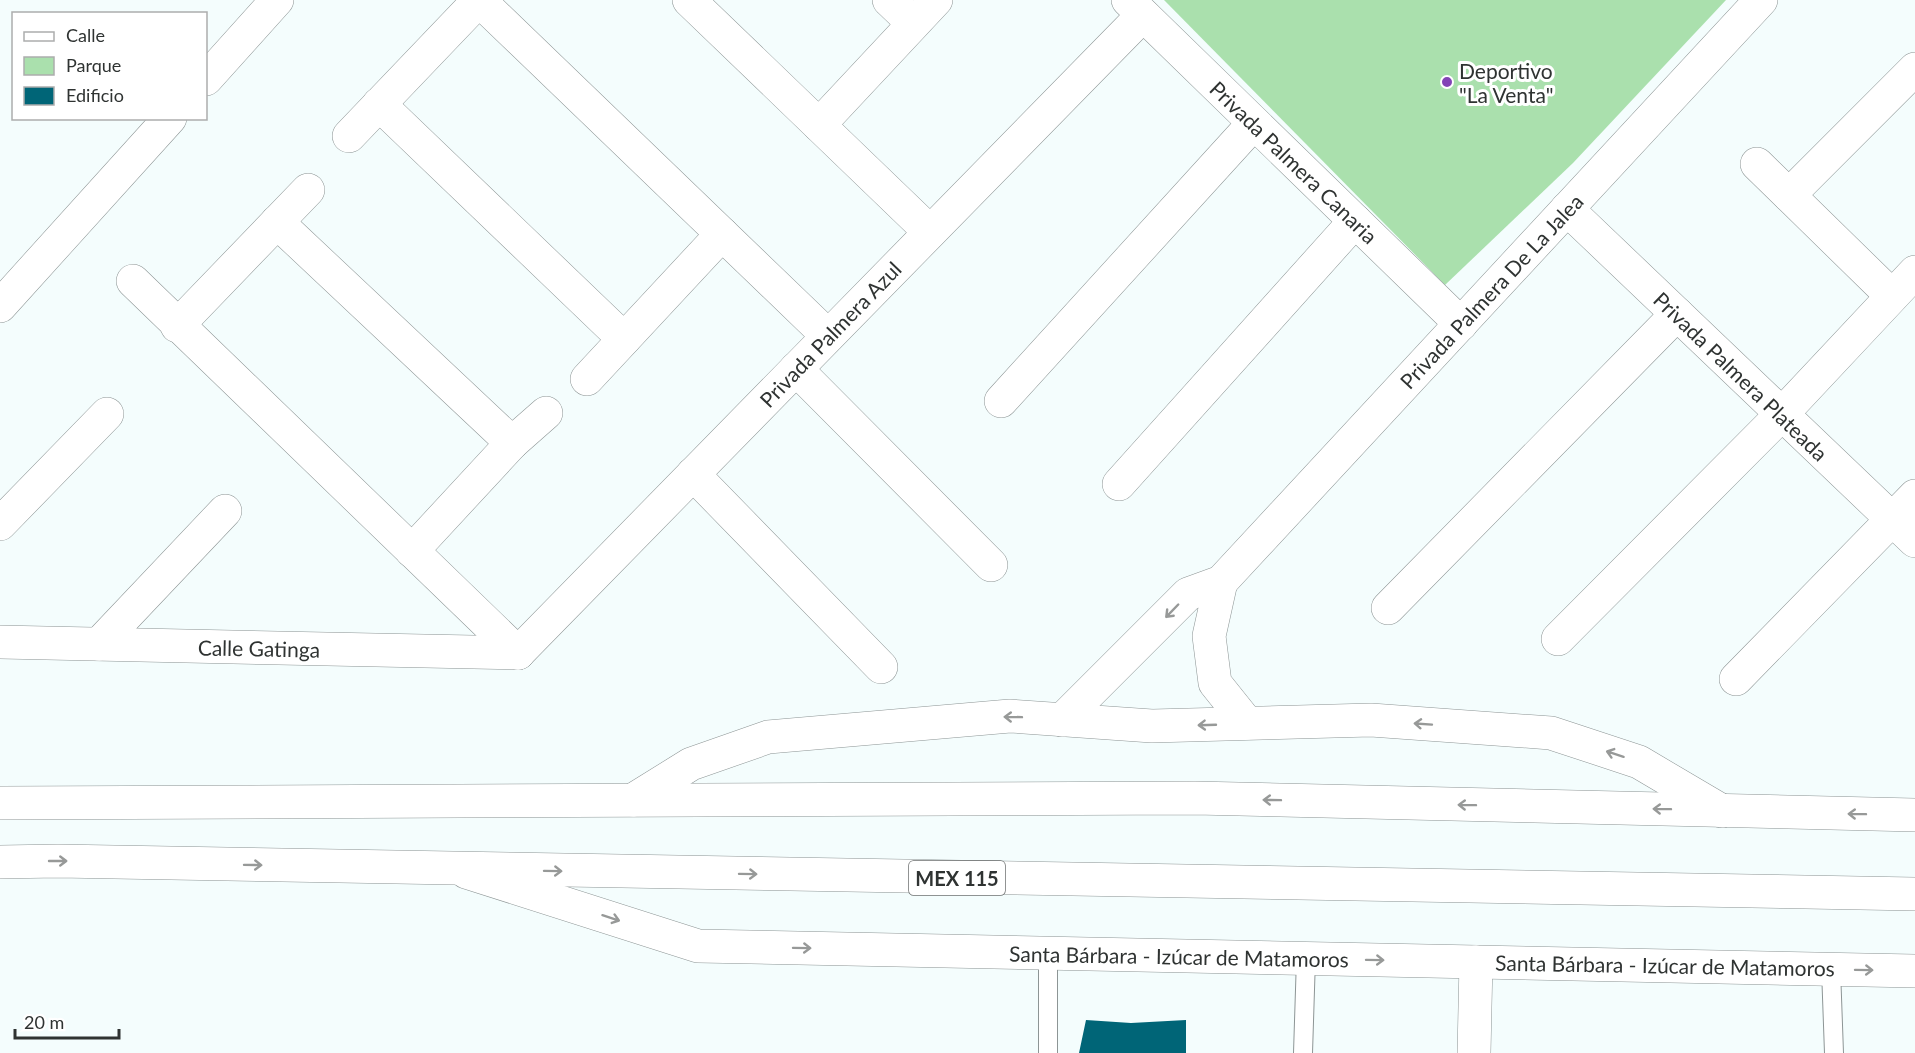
<svg xmlns="http://www.w3.org/2000/svg" width="1915" height="1053" font-family="Lato,sans-serif">
<style>
.green{fill:#aae0ad}
.building{fill:#006577}
.lines{fill:none;stroke-linecap:round;stroke-linejoin:round}
.lane-casing{stroke:#8d9595;stroke-width:20}
.street-casing{stroke:#8d9595;stroke-width:34}
.secondary-casing{stroke:#8d9595;stroke-width:34}
.primary-casing{stroke:#8d9595;stroke-width:34}
.lane{stroke:#fff;stroke-width:18}
.street{stroke:#fff;stroke-width:33}
.secondary{stroke:#fff;stroke-width:33}
.primary{stroke:#fff;stroke-width:33}
.oneway{stroke:#979998}
.poi-dot{fill:#8342b6;stroke:#fff;stroke-width:2}
.labels{text-anchor:middle;dominant-baseline:central;stroke-width:6;stroke-linejoin:round;paint-order:stroke}
.shield{fill:#fff;stroke:#6d7070;stroke-width:1.5}
.shield-label{font-size:20px;font-weight:bold;fill:#2f3332}
.poi-label{font-size:21px;fill:#2f3332;stroke:#fff;text-anchor:start}
.street-label{font-size:21px;fill:#2f3332;stroke:#fff}
</style>
<rect width="100%" height="100%" fill="#f4fdfd"/>
<polygon class="green" points="1164,0 1726,0 1573,163 1445,285"/>
<polygon class="building" points="1086,1020 1131,1023 1186,1020 1186,1053 1079,1053"/>
<g class="lines">
<g class="lane-casing">
<g id="lane">
<polyline points="1831,969 1834,1053"/>
<polyline points="1048,1053 1048,953"/>
<polyline points="1303,1053 1306,958"/>
</g>
</g>
<g class="street-casing">
<g id="street">
<polyline points="479,0 828,336"/>
<polyline points="689,0 930,232"/>
<polyline points="889,0 912,22"/>
<polyline points="1128,0 1461,324"/>
<polyline points="379,104 624,339"/>
<polyline points="819,125 936,0"/>
<polyline points="349,136 479,0"/>
<polyline points="1757,164 1892,296"/>
<polyline points="1789,195 1915,69"/>
<polyline points="1567,209 1915,541"/>
<polyline points="277,222 512,443"/>
<polyline points="133,281 518,653"/>
<polyline points="177,326 308,190"/>
<polyline points="796,369 991,565"/>
<polyline points="587,379 722,234"/>
<polyline points="1001,401 1254,123"/>
<polyline points="693,474 881,667"/>
<polyline points="1119,484 1355,221"/>
<polyline points="0,524 107,414"/>
<polyline points="412,551 512,443 546,413"/>
<polyline points="1221,582 1209,636 1215,683 1247,723"/>
<polyline points="1388,608 1677,314"/>
<polyline points="1558,639 1781,415 1915,272"/>
<polyline points="0,642 518,653"/>
<polyline points="99,644 225,511"/>
<polyline points="518,653 1143,15"/>
<polyline points="1736,679 1915,496"/>
<polyline points="1062,720 1188,594 1221,582 1761,0"/>
<polyline points="633,800 691,764 768,737 1010,716 1152,726 1371,720 1551,733 1639,762 1722,811"/>
<polyline points="1474,1053 1476,962"/>
</g>
</g>
<g class="secondary-casing">
<g id="secondary">
<polyline points="206,79 277,0"/>
<polyline points="0,306 170,118"/>
<polyline points="466,872 698,946 1915,971"/>
</g>
</g>
<g class="primary-casing">
<g id="primary">
<polyline points="0,803 1195,798 1915,815"/>
<polyline points="0,862 58,861 1915,894"/>
</g>
</g>
<use href="#lane" class="lane"/>
<use href="#street" class="street"/>
<use href="#secondary" class="secondary"/>
<use href="#primary" class="primary"/>
</g>
<defs><path id="oneway-shaft" d="M-6 0H5M1.5-3L5.5 0L1.5 3" fill="none" stroke-width="1.6" stroke-linecap="round" stroke-linejoin="round" transform="scale(1.5)"/></defs>
<g class="oneway">
<use href="#oneway-shaft" transform="translate(1172 611) rotate(134)"/>
<use href="#oneway-shaft" transform="translate(1013 717) rotate(-179)"/>
<use href="#oneway-shaft" transform="translate(1423 724) rotate(-176)"/>
<use href="#oneway-shaft" transform="translate(1207 725) rotate(178)"/>
<use href="#oneway-shaft" transform="translate(1615 754) rotate(-162)"/>
<use href="#oneway-shaft" transform="translate(1272 800) rotate(-179)"/>
<use href="#oneway-shaft" transform="translate(1467 805) rotate(-179)"/>
<use href="#oneway-shaft" transform="translate(1662 809) rotate(-179)"/>
<use href="#oneway-shaft" transform="translate(1857 814) rotate(-179)"/>
<use href="#oneway-shaft" transform="translate(58 861)"/>
<use href="#oneway-shaft" transform="translate(253 865) rotate(1)"/>
<use href="#oneway-shaft" transform="translate(553 871) rotate(1)"/>
<use href="#oneway-shaft" transform="translate(748 874) rotate(1)"/>
<use href="#oneway-shaft" transform="translate(611 918) rotate(18)"/>
<use href="#oneway-shaft" transform="translate(802 948) rotate(1)"/>
<use href="#oneway-shaft" transform="translate(1375 960) rotate(1)"/>
<use href="#oneway-shaft" transform="translate(1864 970) rotate(1)"/>
</g>
<circle class="poi-dot" cx="1447" cy="82" r="6"/>
<g class="labels">
<rect class="shield" x="909" y="861" width="96" height="34" rx="4.5"/>
<g class="shield-label">
<text x="957" y="878">MEX 115</text>
</g>
<g class="poi-label">
<text x="1459" y="70">Deportivo<tspan x="1459" dy="24">"La Venta"</tspan></text>
</g>
<g class="street-label">
<text transform="translate(1294 162) rotate(44)">Privada Palmera Canaria</text>
<text transform="translate(1491 291) rotate(-47)">Privada Palmera De La Jalea</text>
<text transform="translate(830 334) rotate(-46)">Privada Palmera Azul</text>
<text transform="translate(1741 376) rotate(44)">Privada Palmera Plateada</text>
<text transform="translate(259 648) rotate(1)">Calle Gatinga</text>
<text transform="translate(1179 956) rotate(1)">Santa Bárbara - Izúcar de Matamoros</text>
<text transform="translate(1665 965) rotate(1)">Santa Bárbara - Izúcar de Matamoros</text>
</g>
</g>
<rect x="12" y="12" width="195" height="108" fill="#ffffff" stroke="#acadad" stroke-width="1.5"/>
<rect x="24" y="32" width="30" height="9" fill="#ffffff" stroke="#acadad" stroke-width="1.5"/>
<text x="66" y="42" font-size="18" fill="#2f3332">Calle</text>
<rect x="24" y="57" width="30" height="18" fill="#aae0ad" stroke="#acadad" stroke-width="1.5"/>
<text x="66" y="72" font-size="18" fill="#2f3332">Parque</text>
<rect x="24" y="87" width="30" height="18" fill="#006577" stroke="#acadad" stroke-width="1.5"/>
<text x="66" y="102" font-size="18" fill="#2f3332">Edificio</text>
<path d="M15 1029v9h104v-9" fill="none" stroke="#2f3332" stroke-width="3"/>
<text x="24" y="1029" font-size="18" fill="#2f3332" stroke="#ffffff" stroke-width="4.5" paint-order="stroke">20 m</text>
</svg>
